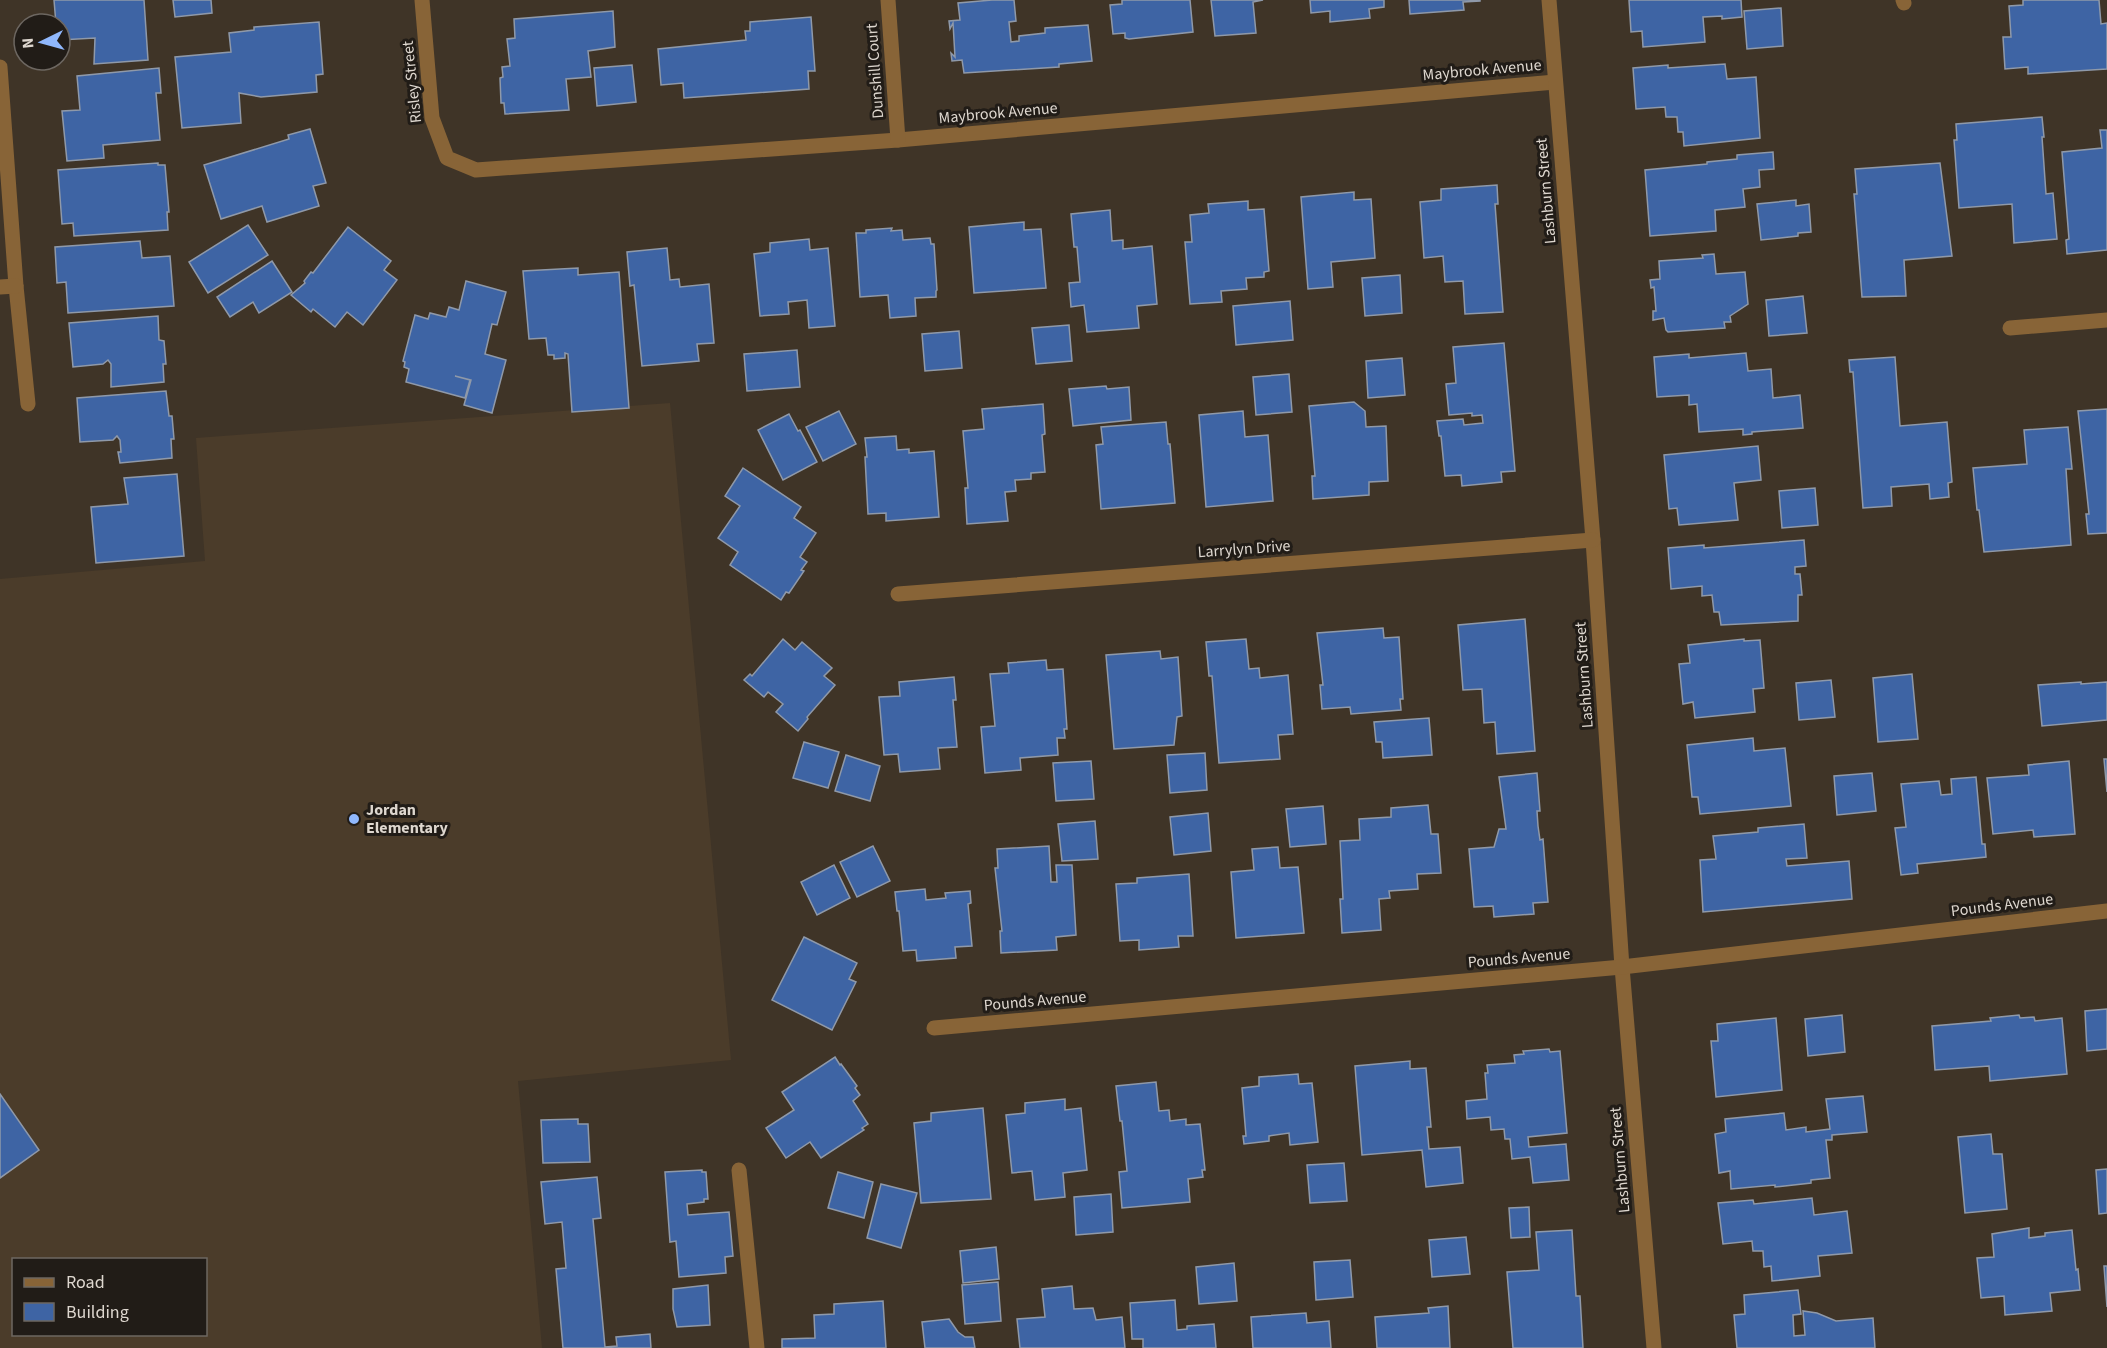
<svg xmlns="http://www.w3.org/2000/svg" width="2107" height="1348" font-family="'Source Sans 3',sans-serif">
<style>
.built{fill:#4b3c2a;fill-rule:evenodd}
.building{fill:#3e64a4;stroke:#8f99a9;stroke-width:1.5}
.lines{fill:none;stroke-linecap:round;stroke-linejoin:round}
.minor{stroke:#886437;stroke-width:15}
.poi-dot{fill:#90b8fd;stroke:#211c17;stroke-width:2}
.labels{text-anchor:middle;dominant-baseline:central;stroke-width:6;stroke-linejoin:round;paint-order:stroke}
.street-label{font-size:16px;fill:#ded7cf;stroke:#211c17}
.poi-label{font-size:16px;font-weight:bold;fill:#ded7cf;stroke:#211c17;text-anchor:start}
</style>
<rect width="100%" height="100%" fill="#3f3427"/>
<path class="built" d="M670,403L731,1060L518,1081L542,1348H0V579L205,561L196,438ZM14,1260H206V1334H14Z"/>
<g class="building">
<polygon points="54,0 144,0 148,60 94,64 95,38 60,40 60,24 56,24"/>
<polygon points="173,0 211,0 212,13 175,17"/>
<polygon points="992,0 1014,0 1016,21 1009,22 1011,42 1019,41 1019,36 1045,33 1045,28 1088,25 1092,61 1059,64 1059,67 964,73 962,60 952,61 951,53 955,57 953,23 950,29 949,21 960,20 958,3"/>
<polygon points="1122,0 1190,0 1193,32 1129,39 1125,38 1125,33 1113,34 1110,5 1122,4"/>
<polygon points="1211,0 1263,0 1253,2 1256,33 1215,36"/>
<polygon points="1310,0 1384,0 1384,7 1369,9 1370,18 1330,22 1330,11 1311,13"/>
<polygon points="1409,0 1480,0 1480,1 1463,2 1464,10 1410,14"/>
<polygon points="1629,0 1741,0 1742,17 1722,19 1722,16 1703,17 1705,42 1643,47 1642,31 1631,32"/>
<polygon points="2023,0 2099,0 2101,24 2107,23 2107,69 2028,74 2028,67 2005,69 2003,37 2011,37 2009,6 2023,5"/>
<polygon points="1781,8 1783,46 1747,49 1744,11"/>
<polygon points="613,11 615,47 588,51 591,77 566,79 569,110 505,114 504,103 501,103 500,78 503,77 502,67 510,66 507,39 515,38 514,19"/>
<polygon points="811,17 815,71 808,71 809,89 684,98 683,83 661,85 658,49 746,40 745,31 750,31 750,22"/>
<polygon points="319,22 323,74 316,75 317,92 261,97 239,93 241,123 182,128 175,57 231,52 229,33 254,30 254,27"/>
<polygon points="1725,64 1727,79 1756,77 1760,138 1684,146 1683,132 1678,132 1677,117 1666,117 1665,107 1636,109 1633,68 1668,65 1668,68"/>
<polygon points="632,65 636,102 597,106 594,68"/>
<polygon points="159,68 161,93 156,93 160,140 103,145 104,158 67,161 62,111 80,110 77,76"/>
<polygon points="2042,117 2044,137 2042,137 2046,194 2053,193 2057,239 2014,243 2012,204 1959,208 1954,140 1957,140 1956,124"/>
<polygon points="310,129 326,183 313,186 319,206 267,222 262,206 221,219 204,165 289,139 288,135"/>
<polygon points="2100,130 2107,130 2107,250 2067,254 2066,240 2069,239 2062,152 2102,148"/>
<polygon points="1773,152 1774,169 1759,170 1760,187 1743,189 1745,207 1715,210 1716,231 1650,236 1645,170 1707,164 1707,162 1737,159 1737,155"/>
<polygon points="158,163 158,165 165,165 169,212 167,212 168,230 74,236 73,223 62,224 58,170"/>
<polygon points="1940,163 1952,256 1904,260 1906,296 1862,297 1854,194 1857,194 1855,169"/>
<polygon points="1497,185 1498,204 1495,204 1503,312 1465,314 1463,281 1445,282 1443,256 1424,258 1420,202 1441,200 1441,189"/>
<polygon points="1354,192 1354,200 1371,199 1375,258 1331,262 1333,287 1308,289 1301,197"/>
<polygon points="1796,200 1796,206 1809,204 1811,232 1798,233 1798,236 1761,240 1757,204"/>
<polygon points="1248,201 1248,210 1264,209 1269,271 1264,272 1264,277 1246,278 1247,289 1221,291 1222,302 1190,304 1185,242 1192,242 1190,215 1209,213 1208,204"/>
<polygon points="1110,210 1112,241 1123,240 1123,249 1152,246 1157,304 1137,306 1139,328 1087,332 1084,305 1071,307 1069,283 1080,282 1077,247 1074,247 1071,214"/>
<polygon points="1024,222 1024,230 1041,229 1046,288 974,293 969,227"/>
<polygon points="248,225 268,255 208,293 189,262"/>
<polygon points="348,227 391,261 384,270 397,280 363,325 347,312 335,327 313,309 311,312 291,295 305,283 304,281 311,272 313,273"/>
<polygon points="892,228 891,231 902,230 903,240 930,238 931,244 934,244 937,290 936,291 936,297 915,298 916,316 890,318 888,295 860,297 856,233 866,233 866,230"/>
<polygon points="809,239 810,250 828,248 835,326 809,328 807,300 788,302 789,314 760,316 754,254 770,252 770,243"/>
<polygon points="140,241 142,258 170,256 174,306 68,313 66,282 57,283 55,247"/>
<polygon points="667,248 670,280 679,279 680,287 709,284 714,343 697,344 699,361 642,366 634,285 630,286 627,252"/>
<polygon points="1714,254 1716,274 1745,272 1748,304 1730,316 1731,322 1724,322 1725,328 1668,332 1666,330 1664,318 1653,320 1653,311 1656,311 1654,287 1651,288 1650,280 1660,279 1659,261 1703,258 1702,255"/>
<polygon points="272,261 292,292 259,313 253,302 230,317 217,297"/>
<polygon points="578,268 578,275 619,272 629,408 572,412 568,354 565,353 565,358 554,359 554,355 548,355 546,338 529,339 523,271"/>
<polygon points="1400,275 1402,313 1365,316 1362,278"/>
<polygon points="466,281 506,292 497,325 492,324 485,354 506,360 492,413 464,405 471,380 455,376 470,380 465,398 406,382 409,369 404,367 405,362 403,361 415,315 428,319 430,313 446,317 449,307 459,310"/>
<polygon points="1803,296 1807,333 1769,336 1766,300"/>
<polygon points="1290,301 1293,340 1236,345 1233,306"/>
<polygon points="158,316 159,340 164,341 166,364 163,364 164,382 111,387 111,364 108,360 103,364 73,367 69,323"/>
<polygon points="1069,325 1072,361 1036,364 1032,328"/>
<polygon points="959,331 962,368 925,371 922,334"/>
<polygon points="1504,343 1515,471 1501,472 1502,482 1462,486 1461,475 1445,476 1441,436 1439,436 1437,421 1463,419 1464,425 1483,423 1482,415 1472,416 1472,413 1449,415 1446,384 1456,383 1453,347"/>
<polygon points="797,350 800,387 747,391 744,354"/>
<polygon points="1746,353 1748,371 1771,369 1773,398 1800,395 1803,428 1752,432 1752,434 1743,435 1743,429 1699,432 1697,404 1689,405 1689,395 1657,397 1654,357 1689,354 1689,358"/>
<polygon points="1895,357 1900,426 1947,422 1952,482 1948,483 1949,497 1930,499 1929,484 1891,487 1892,506 1863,508 1853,372 1850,372 1849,360"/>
<polygon points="1402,358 1405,395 1368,398 1366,361"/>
<polygon points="1289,374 1292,412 1256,415 1253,377"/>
<polygon points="1106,386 1107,389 1129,387 1131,420 1073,426 1069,389"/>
<polygon points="166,391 169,416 172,416 174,439 171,439 172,458 120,463 118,452 121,452 120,440 117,436 113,440 80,442 77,398"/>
<polygon points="1354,402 1365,411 1366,427 1386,426 1388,481 1369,482 1369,495 1313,499 1312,476 1315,476 1309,406"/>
<polygon points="1043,404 1045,434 1042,435 1045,472 1031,473 1031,479 1015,480 1016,491 1005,492 1008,521 967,524 965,488 968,488 963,431 984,429 982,409"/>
<polygon points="2107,409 2107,533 2088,534 2086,514 2089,514 2078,411"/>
<polygon points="839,411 856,444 823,461 806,427"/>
<polygon points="1243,411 1245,437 1268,435 1273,501 1206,507 1199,415"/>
<polygon points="789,414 798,431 800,430 817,462 783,480 758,430"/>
<polygon points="1166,422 1168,444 1170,444 1175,503 1101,509 1096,445 1103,444 1101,427"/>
<polygon points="2068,427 2072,469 2066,469 2071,545 1984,552 1979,510 1977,510 1973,468 2027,464 2024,430"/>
<polygon points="896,436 897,450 909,449 909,453 934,451 939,517 886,521 886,513 868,514 865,457 867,457 865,438"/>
<polygon points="1758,446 1761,480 1734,483 1738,520 1679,525 1677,508 1669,509 1664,455"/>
<polygon points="743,468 801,507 794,518 816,533 800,557 807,562 801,570 804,571 789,593 786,592 781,600 730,565 738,552 718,538 740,506 725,496"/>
<polygon points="177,474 184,556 96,563 91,507 128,504 124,478"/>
<polygon points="1815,488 1818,525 1782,528 1779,491"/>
<polygon points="1804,540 1806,566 1795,567 1795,574 1800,574 1802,595 1798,595 1798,621 1721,625 1719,612 1714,612 1712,595 1702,596 1702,586 1671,589 1668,548 1704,545 1704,548"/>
<polygon points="1525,619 1535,751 1497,754 1495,722 1484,723 1482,689 1463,690 1458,625"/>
<polygon points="1383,628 1384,638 1399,637 1403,699 1400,699 1401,710 1351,714 1350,707 1322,709 1320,685 1323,685 1317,633"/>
<polygon points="783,639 795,650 802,642 832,668 824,676 835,685 807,717 808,719 798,731 776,712 783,704 768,692 764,697 744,680 750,674 752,676"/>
<polygon points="1246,639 1249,669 1259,668 1260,678 1288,675 1293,734 1278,735 1280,759 1219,763 1212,676 1209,676 1206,642"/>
<polygon points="1744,639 1744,641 1760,640 1764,688 1753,689 1755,712 1695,718 1693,702 1683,704 1679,664 1690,663 1688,645"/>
<polygon points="1160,651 1161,659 1178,657 1182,716 1177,717 1174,745 1114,749 1106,655"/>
<polygon points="1046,660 1047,670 1063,669 1067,729 1064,729 1065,738 1057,738 1058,755 1020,758 1021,770 985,773 981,727 995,726 990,674 1009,673 1008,663"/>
<polygon points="1912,674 1918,739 1878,742 1873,678"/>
<polygon points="954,677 956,700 953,700 957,747 938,748 940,769 900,772 898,754 884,755 879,697 900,696 899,682"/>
<polygon points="1831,680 1835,717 1799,720 1796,683"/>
<polygon points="2081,682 2081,684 2107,682 2107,720 2042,726 2038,685"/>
<polygon points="1429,718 1432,755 1383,758 1382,742 1376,742 1374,722"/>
<polygon points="1753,738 1754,751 1785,748 1791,806 1700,814 1698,797 1692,797 1687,745"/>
<polygon points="804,742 839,752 828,788 793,778"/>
<polygon points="1205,753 1207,790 1170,793 1167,755"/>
<polygon points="846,755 880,766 870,801 835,791"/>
<polygon points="2104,759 2107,759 2107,792"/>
<polygon points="1091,761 1094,799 1056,801 1053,763"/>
<polygon points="2069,761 2075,834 2034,837 2033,830 1993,834 1987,778 2029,775 2028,765"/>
<polygon points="1537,773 1540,811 1537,811 1538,826 1540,840 1543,839 1548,902 1533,903 1534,914 1494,917 1493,906 1474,907 1469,849 1494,847 1499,829 1506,829 1499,777"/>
<polygon points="1872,773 1876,811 1837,815 1834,776"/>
<polygon points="1976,777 1982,844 1985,844 1986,857 1917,864 1918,873 1901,875 1895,828 1906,827 1901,784 1939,781 1941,795 1952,794 1951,779"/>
<polygon points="1428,805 1431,834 1438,834 1441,873 1417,874 1418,889 1389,891 1390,898 1379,899 1381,930 1342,933 1340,899 1343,899 1340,841 1360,840 1359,819 1391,817 1391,808"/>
<polygon points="1323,806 1326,844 1290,847 1286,809"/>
<polygon points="1208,813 1211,851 1174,855 1170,817"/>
<polygon points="1095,821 1098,859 1062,861 1058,824"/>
<polygon points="1804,824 1807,858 1786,859 1787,866 1849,861 1852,899 1703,912 1700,860 1716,859 1713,836 1758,832 1758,828"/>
<polygon points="873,846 890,881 857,897 840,862"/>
<polygon points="1049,846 1051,882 1057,882 1056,865 1072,865 1076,935 1056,937 1057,950 1001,953 1000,931 1002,931 995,868 998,868 997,849"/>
<polygon points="1278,847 1280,868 1298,867 1304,933 1236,938 1231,872 1254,870 1252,849"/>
<polygon points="834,865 850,898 817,915 801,882"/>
<polygon points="1189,874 1193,936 1178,936 1179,947 1139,950 1139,940 1120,941 1116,884 1137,883 1137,878"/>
<polygon points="925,889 926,900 946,898 945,893 970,891 971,903 968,904 972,946 955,947 956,958 917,961 916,950 903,951 899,911 897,911 895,892"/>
<polygon points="804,937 857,963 849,979 856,982 832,1030 772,1000"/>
<polygon points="2107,1009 2107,1049 2087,1051 2085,1011"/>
<polygon points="1842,1015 1845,1052 1808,1056 1805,1019"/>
<polygon points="2019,1015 2020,1018 2034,1017 2035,1021 2062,1018 2067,1074 1990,1081 1989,1066 1935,1070 1932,1026 1991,1021 1990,1018"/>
<polygon points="1776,1018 1782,1090 1716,1097 1711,1041 1718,1041 1717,1024"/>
<polygon points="1549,1049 1550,1052 1560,1051 1567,1133 1528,1137 1529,1147 1566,1144 1569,1180 1533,1183 1530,1157 1512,1159 1510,1139 1505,1139 1504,1129 1491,1130 1490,1117 1467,1119 1466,1101 1487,1099 1485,1073 1488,1073 1487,1065 1515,1063 1514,1055 1524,1054 1523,1051"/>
<polygon points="835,1057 840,1065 841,1064 857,1086 855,1088 860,1095 853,1101 868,1124 862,1128 864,1130 821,1158 810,1142 786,1158 766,1128 794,1110 782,1092"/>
<polygon points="1410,1061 1410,1069 1426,1068 1431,1127 1427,1127 1429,1149 1460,1147 1463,1183 1426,1187 1422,1150 1362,1155 1355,1066"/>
<polygon points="1298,1074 1299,1084 1312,1083 1318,1142 1290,1145 1289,1133 1269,1136 1269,1141 1244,1144 1243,1136 1246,1136 1242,1088 1259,1086 1259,1077"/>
<polygon points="1156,1082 1159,1111 1169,1110 1170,1121 1186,1119 1186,1125 1200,1124 1205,1170 1202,1170 1203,1177 1188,1179 1190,1202 1122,1208 1119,1172 1127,1171 1122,1121 1120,1121 1116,1086"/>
<polygon points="0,1094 39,1150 0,1178"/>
<polygon points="1863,1096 1867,1132 1832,1135 1832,1140 1826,1140 1830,1178 1811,1180 1811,1183 1775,1187 1775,1185 1731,1189 1730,1171 1719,1173 1715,1134 1726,1132 1725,1119 1784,1113 1786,1130 1806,1127 1806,1132 1830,1129 1826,1099"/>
<polygon points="1065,1099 1065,1110 1081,1108 1087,1170 1063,1173 1065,1197 1035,1200 1032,1171 1012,1173 1006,1115 1025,1113 1025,1103"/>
<polygon points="983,1108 991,1199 921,1203 914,1123 931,1121 931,1113"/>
<polygon points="578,1119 578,1124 588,1124 590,1162 543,1163 541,1120"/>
<polygon points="1991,1134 1993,1154 2002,1154 2007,1209 1965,1213 1958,1137"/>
<polygon points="1344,1163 1347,1201 1310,1203 1307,1165"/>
<polygon points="2107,1169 2107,1213 2099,1214 2096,1170"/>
<polygon points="702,1170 702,1172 706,1172 708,1199 704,1199 704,1202 687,1204 688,1215 729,1212 733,1256 725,1257 726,1273 679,1277 676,1241 670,1242 665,1172"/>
<polygon points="838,1172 873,1182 864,1218 828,1208"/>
<polygon points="597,1177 601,1218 593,1219 605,1347 617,1346 616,1337 650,1334 651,1348 563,1348 556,1269 566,1268 562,1222 545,1224 541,1182"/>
<polygon points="881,1184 917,1193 901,1248 867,1238"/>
<polygon points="1111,1194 1113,1232 1076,1235 1074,1197"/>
<polygon points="1812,1198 1814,1215 1847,1211 1852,1253 1818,1256 1820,1276 1772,1281 1771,1266 1764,1267 1763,1251 1753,1251 1752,1241 1723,1244 1718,1203 1753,1200 1754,1204"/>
<polygon points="1529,1207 1530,1237 1511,1238 1509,1208"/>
<polygon points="2029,1228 2029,1238 2045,1236 2045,1233 2072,1230 2076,1270 2078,1269 2080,1290 2050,1293 2052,1311 2005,1315 2004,1296 1981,1298 1977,1258 1994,1257 1992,1234"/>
<polygon points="1572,1230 1576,1296 1580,1296 1583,1348 1513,1348 1507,1272 1539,1270 1536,1232"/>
<polygon points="1466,1237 1470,1274 1432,1277 1429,1240"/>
<polygon points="996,1247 999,1279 963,1283 960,1251"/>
<polygon points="1350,1260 1353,1297 1316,1300 1314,1262"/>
<polygon points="1234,1263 1237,1301 1199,1304 1196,1267"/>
<polygon points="2104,1266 2107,1266 2107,1307"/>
<polygon points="998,1282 1001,1321 965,1324 962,1285"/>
<polygon points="708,1285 710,1325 677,1327 673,1309 673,1289"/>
<polygon points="1072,1286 1074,1309 1093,1308 1096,1320 1122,1317 1125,1348 1020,1348 1017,1319 1045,1317 1042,1289"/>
<polygon points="1798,1290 1801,1314 1793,1315 1794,1336 1805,1335 1803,1311 1817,1313 1836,1321 1873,1318 1875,1348 1737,1348 1734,1315 1745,1314 1744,1295"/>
<polygon points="1175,1300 1177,1330 1187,1329 1187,1326 1214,1324 1216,1348 1143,1348 1143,1339 1132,1339 1130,1303"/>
<polygon points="883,1301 886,1348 782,1348 782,1339 815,1338 814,1315 834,1314 834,1304"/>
<polygon points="1448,1306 1450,1348 1377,1348 1375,1317 1429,1313 1428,1308"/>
<polygon points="1306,1313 1307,1323 1329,1321 1331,1348 1253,1348 1251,1317"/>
<polygon points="949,1319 958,1332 965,1337 973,1337 975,1348 925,1348 922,1322"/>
</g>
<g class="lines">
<g class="minor">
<polyline points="422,0 432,118 447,158 476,170 898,140 1555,82"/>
<polyline points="888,0 898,140"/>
<polyline points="1549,0 1593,540 1622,967 1654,1348"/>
<polyline points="1903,0 1904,3"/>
<polyline points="0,67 16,286 28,404"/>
<polyline points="0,287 16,286"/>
<polyline points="2010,328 2107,320"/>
<polyline points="898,594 1593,540"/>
<polyline points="934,1028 1622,967 2107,911"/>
<polyline points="739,1170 757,1348"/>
</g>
</g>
<circle class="poi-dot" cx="354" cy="819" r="6"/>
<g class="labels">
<g class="street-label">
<text transform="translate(1482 70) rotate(-5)">Maybrook Avenue</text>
<text transform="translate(875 71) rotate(-94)">Dunshill Court</text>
<text transform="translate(412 82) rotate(-96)">Risley Street</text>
<text transform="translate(998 113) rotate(-5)">Maybrook Avenue</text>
<text transform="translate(1546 191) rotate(-95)">Lashburn Street</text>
<text transform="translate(1244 549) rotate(-4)">Larrylyn Drive</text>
<text transform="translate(1584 675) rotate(-94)">Lashburn Street</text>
<text transform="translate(2002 905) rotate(-7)">Pounds Avenue</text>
<text transform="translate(1519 958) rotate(-5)">Pounds Avenue</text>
<text transform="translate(1035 1001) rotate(-5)">Pounds Avenue</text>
<text transform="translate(1620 1160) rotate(-95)">Lashburn Street</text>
</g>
<g class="poi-label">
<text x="366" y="810">Jordan<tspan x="366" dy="18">Elementary</tspan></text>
</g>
</g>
<rect x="12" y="1258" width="195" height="78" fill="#211c17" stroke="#6d6761" stroke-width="1.5"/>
<rect x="24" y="1278" width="30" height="9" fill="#886437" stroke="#6d6761" stroke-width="1.5"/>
<text x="66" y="1288" font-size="18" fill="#ded7cf">Road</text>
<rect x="24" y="1303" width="30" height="18" fill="#3e64a4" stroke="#6d6761" stroke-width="1.5"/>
<text x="66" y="1318" font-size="18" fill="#ded7cf">Building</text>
<g transform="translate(42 42) rotate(265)"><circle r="28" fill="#211c17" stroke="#6d6761" stroke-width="1.5"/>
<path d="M0-4.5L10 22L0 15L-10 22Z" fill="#90b8fd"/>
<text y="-9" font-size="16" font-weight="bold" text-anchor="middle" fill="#ded7cf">N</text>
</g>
</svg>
